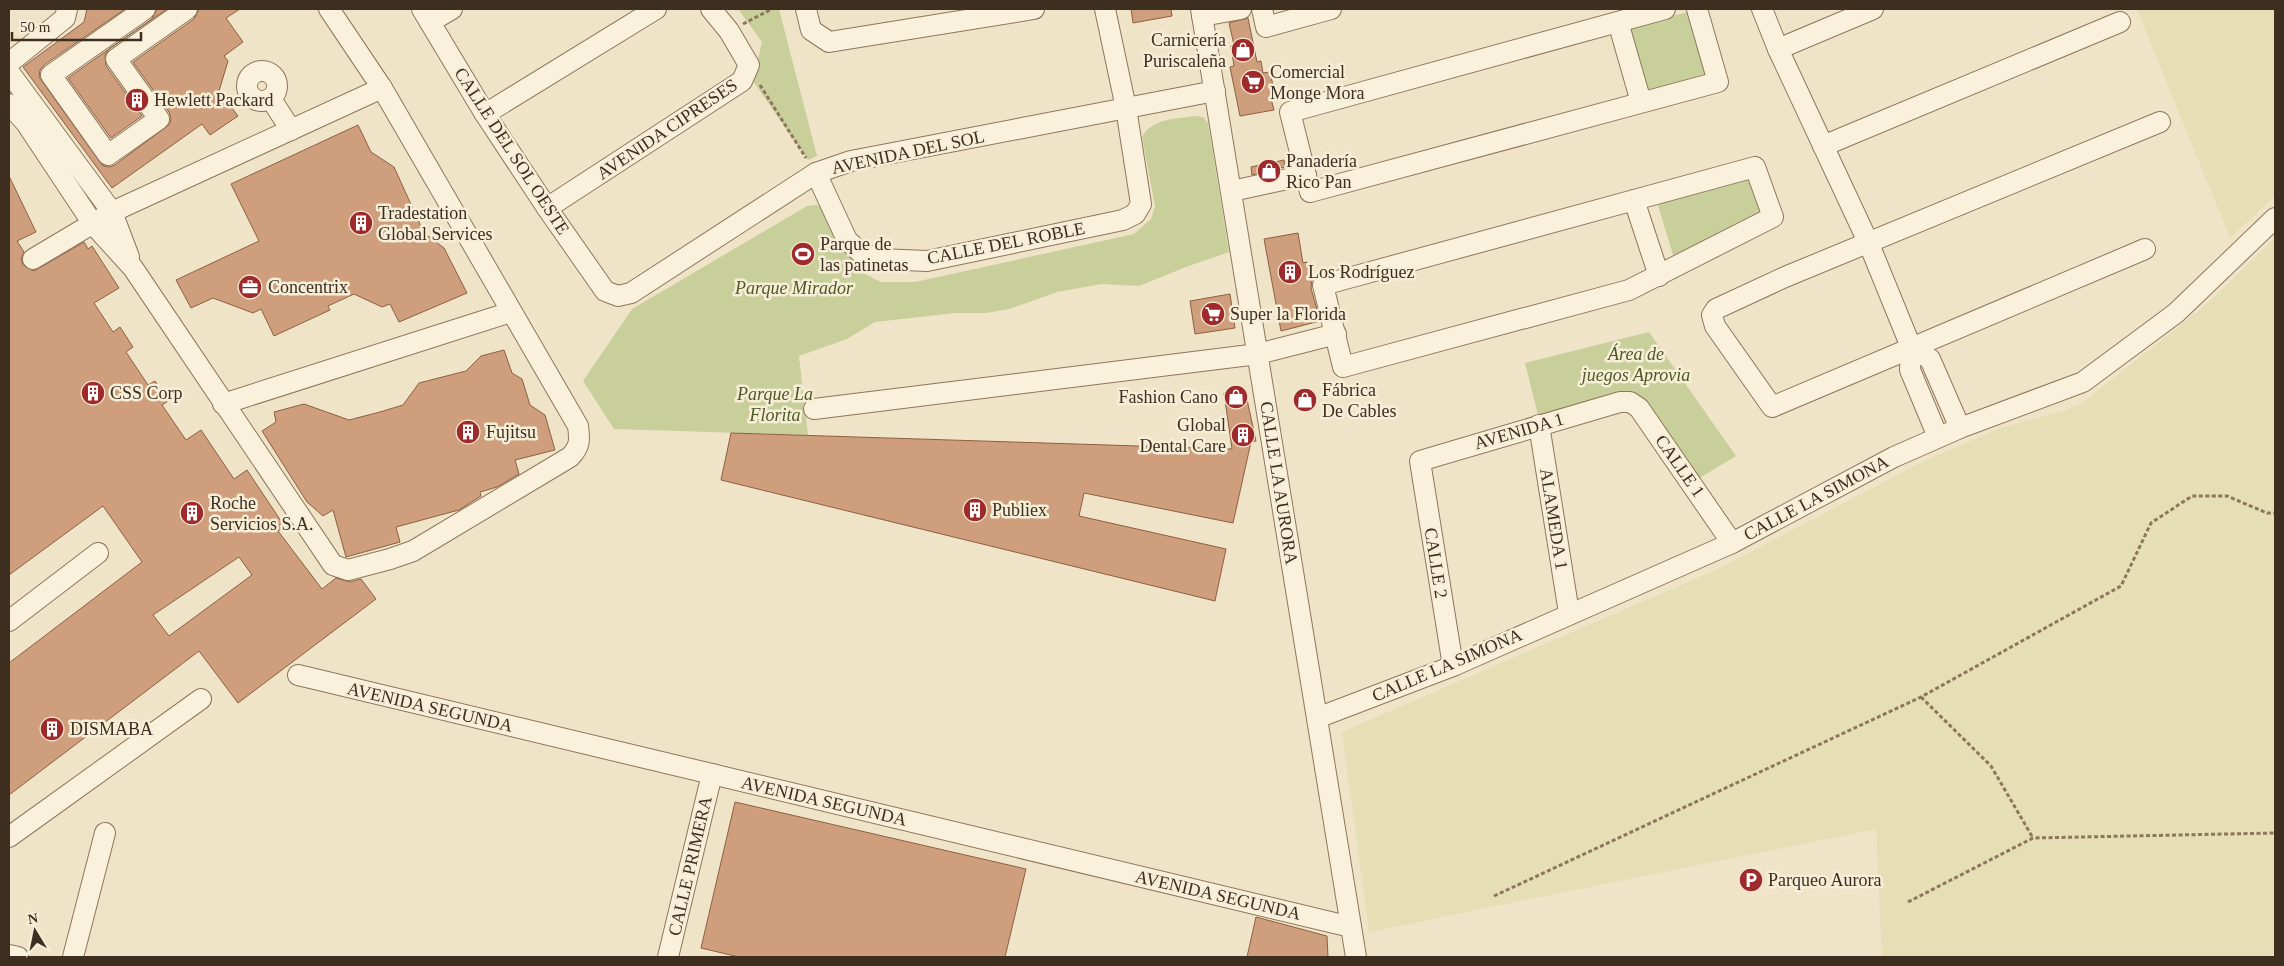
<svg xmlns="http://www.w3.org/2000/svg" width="2284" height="966" font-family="'Times New Roman',serif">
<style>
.farmland{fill:#e6deb5}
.green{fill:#c9cf9b}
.building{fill:#cf9f7d;stroke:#8d5f41;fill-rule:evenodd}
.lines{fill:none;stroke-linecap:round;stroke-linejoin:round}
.minor-casing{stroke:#8d765c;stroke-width:22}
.path{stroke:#8d765c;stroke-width:3;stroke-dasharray:4 2.5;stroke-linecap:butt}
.minor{stroke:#faf1dc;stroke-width:20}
.labels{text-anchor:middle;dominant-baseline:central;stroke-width:5;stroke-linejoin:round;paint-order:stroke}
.poi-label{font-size:18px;fill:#3d2e20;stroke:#f7eed8;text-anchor:start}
.street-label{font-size:18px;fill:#3d2e20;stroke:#f7eed8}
.park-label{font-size:18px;font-style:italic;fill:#4d5a26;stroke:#f7eed8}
</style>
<rect width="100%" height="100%" fill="#f0e4c8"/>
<g class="farmland">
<polygon points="2137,9 2275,9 2275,196 2230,238"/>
<polygon points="2275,238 2275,957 1882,957 1876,829 1369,932 1342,732 1718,569 1924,461 1998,429 2063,411 2082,403 2206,305"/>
</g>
<g class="green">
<polygon points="738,9 779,9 817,156 808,160 753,81 762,42"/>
<polygon points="1693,11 1710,77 1647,93 1630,26"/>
<path d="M1195,116L1203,117L1208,123L1229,252L1186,267L1139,286L1102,284L1057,292L1010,309L986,313H956L875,322L847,339L799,356L808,435L614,429L583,381L632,309L807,206L817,205L826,211L859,271L881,282H915L1134,234L1151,219L1155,206L1142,137C1152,118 1176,119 1195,116Z"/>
<polygon points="1751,174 1765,211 1714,238 1673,255 1657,202"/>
<polygon points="1649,332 1736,456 1698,479 1646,406 1539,419 1525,363"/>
</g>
<g class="building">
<polygon points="87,9 125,9 44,65 40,70 39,77 103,166 109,167 115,165 170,124 171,118 169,112 133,62 194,19 199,9 240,9 226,18 243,42 224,56 228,61 219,91 238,116 210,135 202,124 112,188 23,67 84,22"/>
<polygon points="157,9 167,9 109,49 105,55 106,66 142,116 111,138 68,78 152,19"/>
<polygon points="1131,9 1171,9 1172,16 1133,23"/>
<polygon points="1248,18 1257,62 1261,61 1263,73 1270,72 1274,90 1269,91 1274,110 1240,116 1230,67 1234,66 1231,46 1234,45 1229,23"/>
<polygon points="358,125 371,152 394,167 424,233 444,248 467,293 399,322 390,304 382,307 354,294 328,306 330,310 274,336 261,309 253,313 213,298 191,308 176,280 259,241 231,184"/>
<polygon points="1284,160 1285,167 1252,175 1251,167"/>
<path d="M9,176L36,232L17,241L24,252L21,259L23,265L34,271L84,242L88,249L92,246L119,288L94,303L113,332L120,327L133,347L126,352L148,385L155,381L168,401L162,405L186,440L201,430L234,479L247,470L285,527L278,531L322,589L336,578L350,582L361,579L376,599L238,703L199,651L9,795V663L142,562L103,506L9,575ZM239,557L252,575L169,636L153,615Z"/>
<polygon points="1298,233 1303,263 1307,262 1309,275 1312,280 1311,288 1320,321 1281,331 1264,239"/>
<polygon points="1230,294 1235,328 1195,334 1190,301"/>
<polygon points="504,350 512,373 522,379 530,405 545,415 555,450 515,460 519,474 497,487 480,492 481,496 459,510 396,527 400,542 346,557 333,510 323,516 307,502 262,431 276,422 274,412 304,404 349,420 380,412 403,405 419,383 466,371 481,356"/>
<polygon points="1245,390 1256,441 1251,442 1233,523 1084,493 1079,516 1226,549 1215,601 721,480 731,433 1232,449 1224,393"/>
<polygon points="735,802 1026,869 1005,957 739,957 701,948"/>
<polygon points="1256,917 1327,936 1328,957 1247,957"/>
</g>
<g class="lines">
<g class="minor-casing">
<g id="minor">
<polyline points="145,9 51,75 108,155 159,119 116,59 187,9"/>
<polyline points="422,9 485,114 547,208 605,291 618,296 631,293 816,173 851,161 1215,91"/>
<polyline points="806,9 811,30 829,42 1034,9"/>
<polyline points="1201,9 1356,957"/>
<polyline points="1262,9 1266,27 1331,9"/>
<polyline points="1665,9 1290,112 1310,192 1718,82 1697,9"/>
<polyline points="1762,9 1778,49 1869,244 1911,347 1910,370 1938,437"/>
<polyline points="1202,16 1241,9"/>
<polyline points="430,22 452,9"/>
<polyline points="1618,22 1641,102"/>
<polyline points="1778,49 1873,9"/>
<polyline points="9,63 65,18 67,9"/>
<circle cx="262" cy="86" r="15"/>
<polyline points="9,72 112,212 129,257"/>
<polyline points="271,99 291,130"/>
<path d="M9,104L26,123L93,224L133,268L333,565L348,570L390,559L413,551L570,457C580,447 580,440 578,426L382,88L329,9"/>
<polyline points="485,114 656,9"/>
<polyline points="1823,146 2120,22"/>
<polygon points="1755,167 1773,217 1629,290 1343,367 1323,285"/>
<polyline points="816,173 847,240 860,252 879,259 927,261 1123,220 1135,214 1141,204 1126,108 1105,9"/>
<polyline points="1232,191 1306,175"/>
<polyline points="1634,200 1659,276"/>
<polyline points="547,208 742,81 749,65 729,31 711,9"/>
<polyline points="2145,249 1772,407 1715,326 1712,315 1716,309 1785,277 2160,122"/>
<polyline points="33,259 112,212 382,88"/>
<polyline points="1911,347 1930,359 1960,428"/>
<polyline points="223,404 511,312"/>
<polyline points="814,409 1258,354 1336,334"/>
<polyline points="1539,425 1569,613"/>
<polyline points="9,621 98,553"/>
<polyline points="1453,666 1420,461 1620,402 1630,402 1639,408 1732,543"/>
<polyline points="298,675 1351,927"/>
<polyline points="1317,718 1453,666 1732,543 1894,457 1960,428 2083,382 2176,313 2275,218"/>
<polyline points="9,837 201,699"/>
<polyline points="9,955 18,957"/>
<polyline points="73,957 105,833"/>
<polyline points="668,957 712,774"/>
</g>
</g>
<g class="path">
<polyline points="743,24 772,9"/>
<polyline points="760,85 806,158"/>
<polyline points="1921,697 1991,766 2033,838"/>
<polyline points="1494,896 1921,697 2121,586 2151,523 2192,496 2227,496 2267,513 2275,513"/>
<polyline points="1908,902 2033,838 2275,833"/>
</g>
<use href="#minor" class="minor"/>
</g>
<defs>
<g id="shop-disc" transform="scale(1.25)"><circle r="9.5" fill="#9e2a2b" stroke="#f7eed8"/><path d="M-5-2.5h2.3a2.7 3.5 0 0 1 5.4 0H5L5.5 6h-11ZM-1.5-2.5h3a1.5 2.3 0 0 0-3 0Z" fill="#fff"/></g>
<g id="supermarket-disc" transform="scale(1.25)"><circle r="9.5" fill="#9e2a2b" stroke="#f7eed8"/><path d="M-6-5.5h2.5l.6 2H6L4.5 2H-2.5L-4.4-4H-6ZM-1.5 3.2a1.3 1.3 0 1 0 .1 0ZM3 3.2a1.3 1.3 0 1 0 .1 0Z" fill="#fff"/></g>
<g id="building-disc" transform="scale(1.25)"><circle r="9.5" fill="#9e2a2b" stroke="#f7eed8"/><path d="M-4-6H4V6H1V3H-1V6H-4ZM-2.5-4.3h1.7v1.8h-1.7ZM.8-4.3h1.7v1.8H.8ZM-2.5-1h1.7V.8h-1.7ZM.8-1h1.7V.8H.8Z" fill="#fff"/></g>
<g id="stadium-disc" transform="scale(1.25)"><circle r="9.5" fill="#9e2a2b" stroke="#f7eed8"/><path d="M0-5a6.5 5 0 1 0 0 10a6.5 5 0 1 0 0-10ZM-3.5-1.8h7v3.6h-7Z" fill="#fff"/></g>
<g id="office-disc" transform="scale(1.25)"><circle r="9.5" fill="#9e2a2b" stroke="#f7eed8"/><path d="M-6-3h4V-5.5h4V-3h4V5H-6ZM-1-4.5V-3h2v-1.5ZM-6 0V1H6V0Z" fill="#fff"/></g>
<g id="parking-disc" transform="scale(1.25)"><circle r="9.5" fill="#9e2a2b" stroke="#f7eed8"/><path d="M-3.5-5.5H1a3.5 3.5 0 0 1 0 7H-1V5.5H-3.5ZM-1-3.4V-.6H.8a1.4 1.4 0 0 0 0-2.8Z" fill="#fff"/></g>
</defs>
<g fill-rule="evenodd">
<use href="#shop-disc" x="1243" y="50"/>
<use href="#supermarket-disc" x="1253" y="82"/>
<use href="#building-disc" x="137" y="100"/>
<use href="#shop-disc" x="1269" y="171"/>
<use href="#building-disc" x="361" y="223"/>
<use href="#stadium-disc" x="803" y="254"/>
<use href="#building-disc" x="1290" y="272"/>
<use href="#office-disc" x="250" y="287"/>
<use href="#supermarket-disc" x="1213" y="314"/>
<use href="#building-disc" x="93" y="393"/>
<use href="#shop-disc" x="1236" y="397"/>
<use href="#shop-disc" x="1305" y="400"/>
<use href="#building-disc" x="468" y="432"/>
<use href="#building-disc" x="1243" y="435"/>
<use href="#building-disc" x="975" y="510"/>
<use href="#building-disc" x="192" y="513"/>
<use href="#building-disc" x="52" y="729"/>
<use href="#parking-disc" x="1751" y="880"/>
</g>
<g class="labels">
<g class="poi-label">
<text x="1226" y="40" text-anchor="end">Carnicería<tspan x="1226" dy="21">Puriscaleña</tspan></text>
<text x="1270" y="72">Comercial<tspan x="1270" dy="21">Monge Mora</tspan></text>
<text x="154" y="100">Hewlett Packard</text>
<text x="1286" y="161">Panadería<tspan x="1286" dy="21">Rico Pan</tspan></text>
<text x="378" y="213">Tradestation<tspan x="378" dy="21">Global Services</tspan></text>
<text x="820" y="244">Parque de<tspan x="820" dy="21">las patinetas</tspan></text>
<text x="1308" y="272">Los Rodríguez</text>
<text x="268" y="287">Concentrix</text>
<text x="1230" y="314">Super la Florida</text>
<text x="1322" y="390">Fábrica<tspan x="1322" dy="21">De Cables</tspan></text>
<text x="110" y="393">CSS Corp</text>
<text x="1218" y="397" text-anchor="end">Fashion Cano</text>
<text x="1226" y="425" text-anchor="end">Global<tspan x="1226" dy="21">Dental Care</tspan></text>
<text x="486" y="432">Fujitsu</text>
<text x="210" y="503">Roche<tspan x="210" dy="21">Servicios S.A.</tspan></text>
<text x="992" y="510">Publiex</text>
<text x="70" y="729">DISMABA</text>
<text x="1768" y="880">Parqueo Aurora</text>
</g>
<g class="street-label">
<text transform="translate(667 129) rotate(-34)">AVENIDA CIPRESES</text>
<text transform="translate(512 151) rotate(57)">CALLE DEL SOL OESTE</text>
<text transform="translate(908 152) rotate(-12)">AVENIDA DEL SOL</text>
<text transform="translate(1006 243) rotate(-11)">CALLE DEL ROBLE</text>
<text transform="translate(1519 431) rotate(-16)">AVENIDA 1</text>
<text transform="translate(1680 466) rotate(55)">CALLE 1</text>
<text transform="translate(1279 483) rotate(81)">CALLE LA AURORA</text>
<text transform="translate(1816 498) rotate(-28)">CALLE LA SIMONA</text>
<text transform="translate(1554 519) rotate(81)">ALAMEDA 1</text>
<text transform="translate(1436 563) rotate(81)">CALLE 2</text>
<text transform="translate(1447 665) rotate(-23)">CALLE LA SIMONA</text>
<text transform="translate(430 707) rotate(13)">AVENIDA SEGUNDA</text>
<text transform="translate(824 801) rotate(13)">AVENIDA SEGUNDA</text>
<text transform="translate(690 866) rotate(-77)">CALLE PRIMERA</text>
<text transform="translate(1218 895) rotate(13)">AVENIDA SEGUNDA</text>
</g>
<g class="park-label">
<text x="794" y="288">Parque Mirador</text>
<text x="1636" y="354">Área de<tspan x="1636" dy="21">juegos Aprovia</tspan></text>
<text x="775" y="394">Parque La<tspan x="775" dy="21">Florita</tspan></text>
</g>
</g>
<rect width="2284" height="966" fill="none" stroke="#3d2e20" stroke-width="20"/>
<g transform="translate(35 931) rotate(350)" stroke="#f7eed8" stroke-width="4" paint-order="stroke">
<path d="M0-4L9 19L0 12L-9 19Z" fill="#3d2e20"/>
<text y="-8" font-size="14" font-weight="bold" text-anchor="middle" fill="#3d2e20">N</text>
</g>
<path d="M12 32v8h129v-8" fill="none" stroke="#3d2e20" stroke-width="2.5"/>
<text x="20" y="32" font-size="15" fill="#3d2e20" stroke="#f7eed8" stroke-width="4" paint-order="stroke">50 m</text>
</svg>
